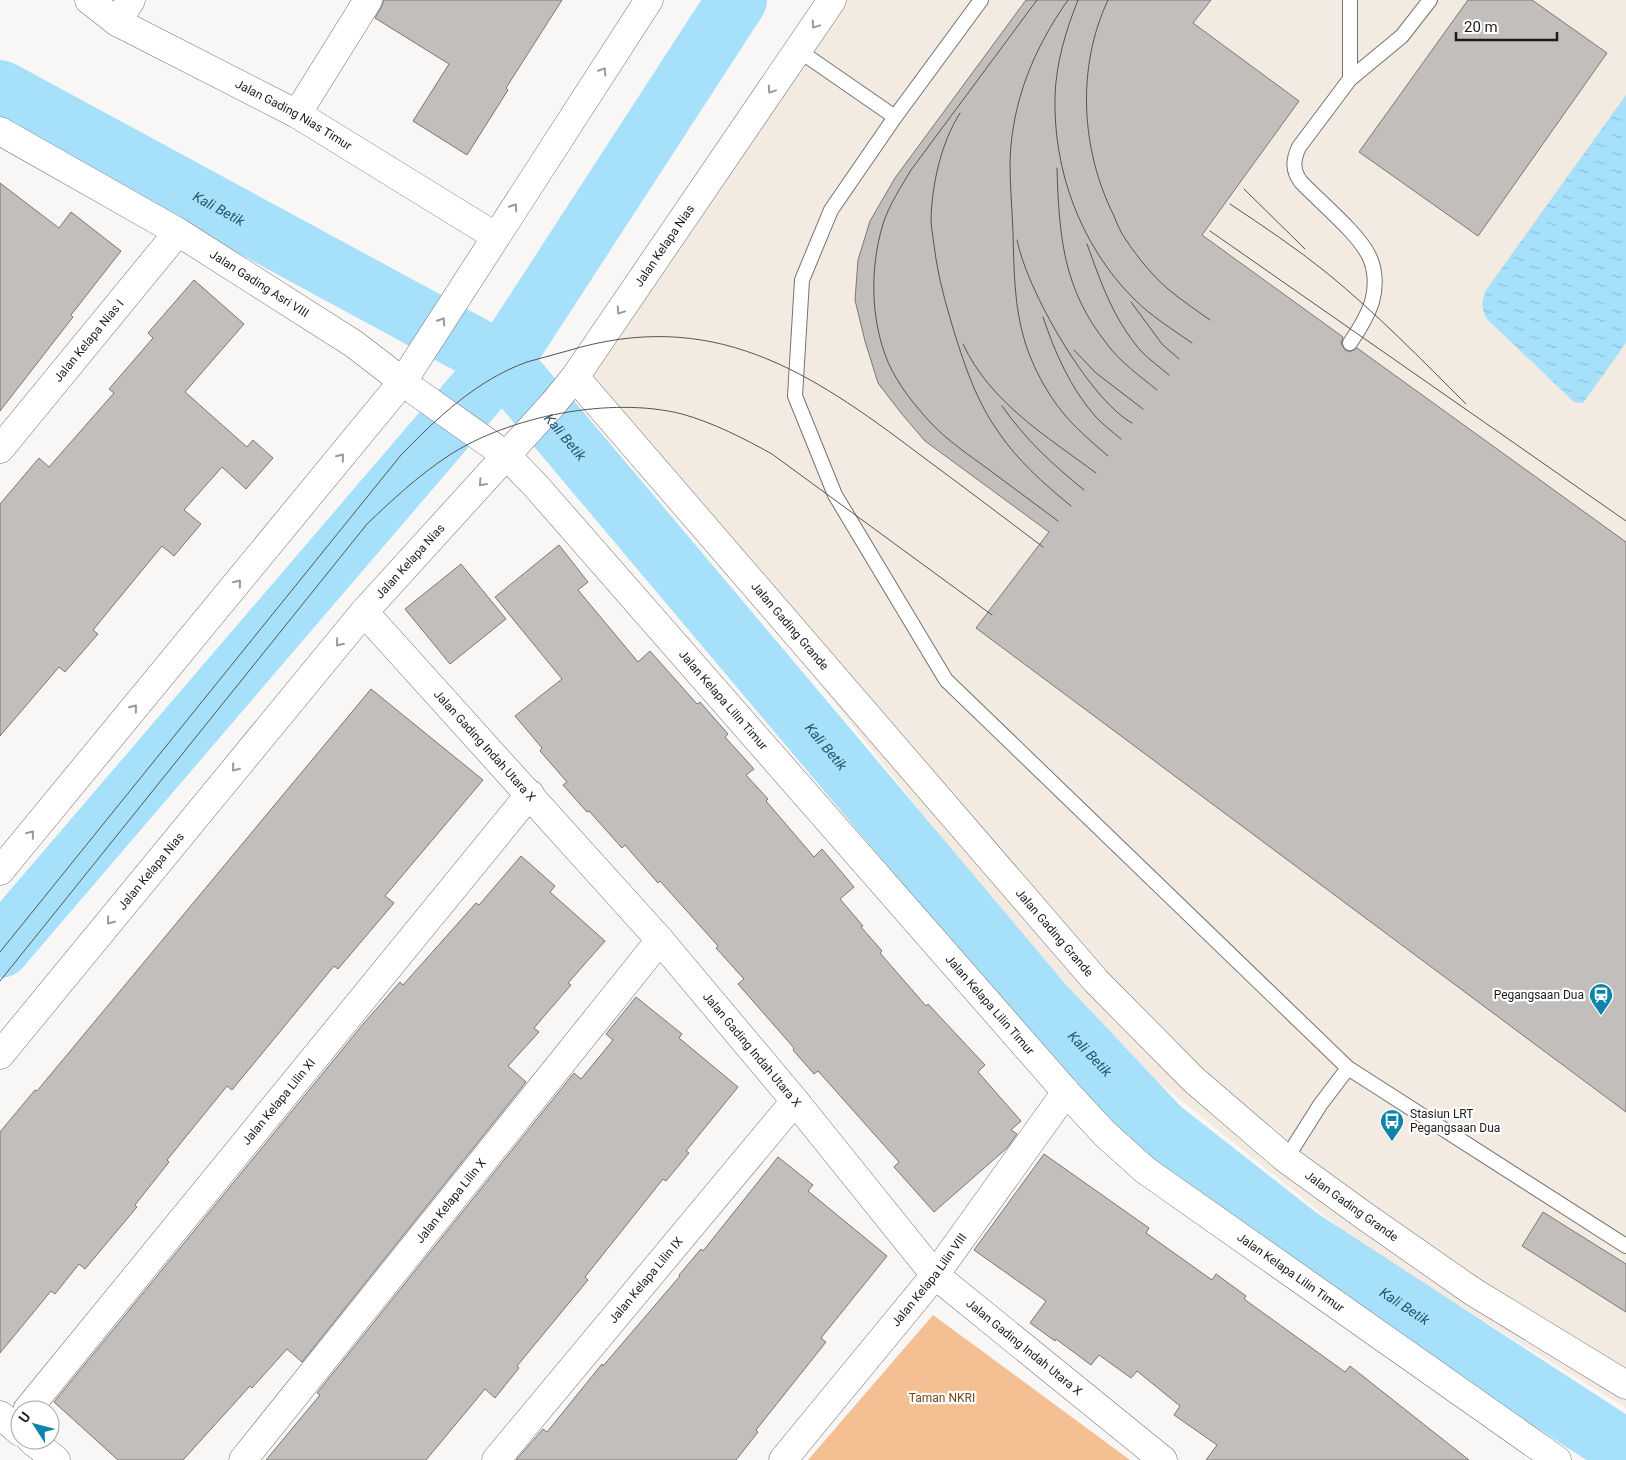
<svg xmlns="http://www.w3.org/2000/svg" width="1626" height="1460" font-family="Roboto,sans-serif">
<style>
.built{fill:#f3eae2}
.park{fill:#f4bf92}
.water{fill:url(#water-ripples)}
.lines{fill:none;stroke-linecap:round;stroke-linejoin:round}
.river{stroke:#a6e0fa;stroke-width:60}
.building{fill:#c1bebc;stroke:#7a7876}
.service-casing{stroke:#757371;stroke-width:16}
.minor-casing{stroke:#757371;stroke-width:29}
.tertiary-casing{stroke:#757371;stroke-width:29}
.service{stroke:#fff;stroke-width:14}
.minor{stroke:#fff;stroke-width:28}
.tertiary{stroke:#fff;stroke-width:28}
.tram{stroke:#575554;stroke-width:1}
.oneway{stroke:#999998}
.labels{text-anchor:middle;dominant-baseline:central;stroke-width:4.5;stroke-linejoin:round;paint-order:stroke}
.street-label{font-size:12px;fill:#1d1c1b;stroke:#fff}
.poi-label{font-size:12px;fill:#1d1c1b;stroke:#fff;text-anchor:end}
.park-label{font-size:12px;fill:#754719;stroke:#fff}
.water-label{font-size:14px;font-style:italic;fill:#295668;stroke:#fff}
</style>
<defs>
<pattern id="water-ripples" width="26" height="14" patternUnits="userSpaceOnUse" patternTransform="scale(1.25)"><rect width="26" height="14" fill="#a6e0fa"/><path d="M2 4q2-2 4 0t4 0M15 11q2-2 4 0t4 0" fill="none" stroke="#8ec0d6"/></pattern>
</defs>
<rect width="100%" height="100%" fill="#f9f7f5"/>
<polygon class="built" points="831,0 1626,0 1626,1408 1366,1249 1142,1069 1017,933 577,377"/>
<polygon class="park" points="933,1315 1130,1460 808,1460"/>
<path class="water" d="M1626,95V343L1583,403L1574,402L1487,319C1481,308 1481,302 1486,290Z"/>
<g class="lines">
<g class="river">
<path id="s1" d="M0,90L502,362L1043,1004L1161,1129L1300,1238L1626,1450"/>
<polyline points="0,948 502,362 737,0"/>
</g>
</g>
<g class="building">
<polygon points="384,0 562,0 506,88 508,90 467,155 413,121 449,64 375,18 381,8"/>
<polygon points="1026,0 1211,0 1193,23 1299,101 1202,235 1343,337 1341,343 1345,350 1350,352 1357,348 1626,542 1626,1112 976,628 1049,532 925,441 901,413 878,383 865,341 855,300 858,260 870,221 895,178"/>
<polygon points="1468,0 1532,0 1607,53 1478,236 1359,152"/>
<polygon points="0,183 59,228 71,212 121,251 71,315 73,317 0,411"/>
<polygon points="194,280 244,324 185,392 247,447 253,440 273,458 246,489 222,467 184,510 201,524 174,556 162,546 93,630 98,634 65,672 59,667 0,736 0,504 39,458 49,467 114,393 109,389 153,338 148,333"/>
<polygon points="559,545 588,582 578,590 638,662 650,651 697,704 700,702 728,734 725,737 754,769 746,775 768,799 766,801 814,857 822,849 854,887 840,899 863,926 861,927 882,951 880,953 926,1006 928,1004 985,1065 978,1072 1021,1121 1011,1130 1017,1134 1007,1148 934,1212 894,1167 899,1162 818,1071 814,1074 793,1050 794,1048 738,984 744,979 716,948 718,946 660,881 658,883 625,845 622,848 589,811 587,812 563,785 567,782 540,751 542,748 515,716 562,679 495,597"/>
<polygon points="461,564 506,619 450,664 405,609"/>
<polygon points="371,689 483,780 385,896 394,903 338,969 334,966 232,1090 227,1086 167,1160 169,1162 135,1205 137,1207 85,1269 79,1264 55,1294 51,1291 0,1353 0,1132 35,1090 37,1091"/>
<polygon points="521,856 555,886 550,892 605,941 568,983 571,985 534,1028 539,1032 508,1066 526,1082 302,1362 287,1349 252,1388 250,1386 183,1460 118,1460 54,1402 364,1023 400,982 403,985 476,903 479,905"/>
<polygon points="636,997 682,1034 679,1038 738,1087 686,1151 689,1153 666,1181 663,1179 585,1277 588,1280 517,1366 519,1368 495,1398 485,1389 426,1460 266,1460 320,1395 317,1393 325,1383 574,1073 581,1079 613,1040 606,1034"/>
<polygon points="1044,1154 1149,1228 1146,1233 1212,1280 1216,1274 1246,1296 1244,1299 1345,1372 1350,1366 1469,1460 1206,1460 1217,1445 1174,1415 1180,1406 1137,1371 1131,1378 1099,1355 1091,1365 1056,1339 1055,1341 1030,1323 1046,1301 974,1250"/>
<polygon points="778,1157 813,1185 808,1191 887,1256 821,1338 826,1342 756,1430 758,1432 736,1460 516,1460 543,1429 547,1432 602,1364 603,1366 680,1276 679,1275 701,1249 703,1251"/>
<polygon points="1543,1212 1626,1264 1626,1312 1522,1246"/>
</g>
<g class="lines">
<g class="service-casing">
<g id="service">
<polyline points="981,0 895,117 831,210 802,280 795,396 835,495 946,680 1348,1068 1626,1246"/>
<path d="M1350,0V79L1299,147C1293,160 1292,170 1301,182C1320,202 1358,233 1369,256C1376,270 1376,288 1372,302C1367,317 1359,330 1350,343"/>
<polyline points="798,50 895,117"/>
<polyline points="1350,79 1402,36 1430,0"/>
<polyline points="1286,1159 1320,1105 1348,1068"/>
</g>
</g>
<g class="minor-casing">
<g id="minor">
<path id="s2" d="M89,0L117,22L297,114L495,236"/>
<polyline points="117,22 131,0"/>
<polyline points="297,114 368,0"/>
<path id="s3" d="M0,131L178,232L354,344L415,391L507,456L536,486L1066,1092L1105,1134L1145,1170L1557,1460"/>
<path id="s4" d="M575,377L1096,981L1194,1080L1286,1159L1366,1217L1472,1291L1626,1385"/>
<path id="s5" d="M0,449L178,232"/>
<path id="s6" d="M364,612L660,940L795,1101L935,1275L1163,1460"/>
<path id="s7" d="M27,1410L530,794"/>
<polyline points="0,1415 20,1432"/>
<polyline points="31,1440 56,1460"/>
<path id="s8" d="M243,1460L660,940"/>
<path id="s9" d="M496,1460L795,1101"/>
<path id="s10" d="M783,1460L935,1275L1066,1092"/>
</g>
</g>
<g class="tertiary-casing">
<g id="tertiary">
<polyline points="0,871 403,381 649,0"/>
<path id="s11" d="M0,1055L364,612L553,404L575,377L832,0"/>
</g>
</g>
<use href="#service" class="service"/>
<use href="#minor" class="minor"/>
<use href="#tertiary" class="tertiary"/>
<g class="tram">
<path d="M1037,0L911,170C901,187 889,205 883,224C870,267 870,319 888,362C898,385 915,406 932,424C948,441 969,455 988,469C1011,486 1035,504 1058,521"/>
<path d="M1068,0C1034,48 1012,101 1010,161C1010,185 1012,209 1013,233C1014,269 1014,307 1025,342C1035,374 1055,408 1080,431C1089,440 1099,448 1108,456"/>
<path d="M1078,0C1066,30 1056,63 1055,96C1053,171 1081,246 1134,299C1151,316 1172,329 1192,343"/>
<path d="M1108,0C1076,68 1081,150 1114,216C1117,224 1121,233 1126,240C1138,258 1152,275 1168,289C1181,300 1196,310 1210,320"/>
<path d="M960,113C941,143 932,184 931,219C931,227 933,236 934,245C938,278 947,309 957,341C967,372 978,403 997,430C1017,460 1043,483 1071,506"/>
<path d="M1057,168C1059,236 1063,289 1107,344C1120,362 1140,376 1157,390"/>
<polyline points="1244,189 1305,249"/>
<path d="M1230,204C1263,226 1296,248 1327,273C1376,313 1421,359 1466,404"/>
<polyline points="1210,231 1626,521"/>
<path d="M1017,240C1027,289 1079,379 1117,412C1121,416 1127,420 1132,423"/>
<path d="M1087,244C1102,285 1112,316 1140,350C1148,359 1160,367 1169,375"/>
<polyline points="1131,302 1162,344 1179,359"/>
<path d="M1043,317C1055,353 1070,387 1095,416C1103,425 1113,432 1121,439"/>
<path d="M963,344C990,402 1046,436 1096,473"/>
<polyline points="1074,350 1096,373 1143,409"/>
<path d="M1002,406C1026,440 1052,464 1084,490"/>
<path d="M0,952L401,455C438,417 477,380 527,362C540,358 554,355 567,351C712,307 808,370 919,454C961,485 1002,516 1043,547"/>
<path d="M0,981L367,524C392,500 418,476 448,456C509,416 611,396 682,414C714,423 743,438 772,454L992,615"/>
</g>
</g>
<defs><path id="oneway-chevron" d="M-2-3.5L2.5 0L-2 3.5" fill="none" stroke-width="1.6" stroke-linecap="round" stroke-linejoin="round" transform="scale(1.25)"/></defs>
<g class="oneway">
<use href="#oneway-chevron" transform="translate(815 25) rotate(124)"/>
<use href="#oneway-chevron" transform="translate(603 71) rotate(-57)"/>
<use href="#oneway-chevron" transform="translate(771 90) rotate(124)"/>
<use href="#oneway-chevron" transform="translate(514 207) rotate(-57)"/>
<use href="#oneway-chevron" transform="translate(620 311) rotate(124)"/>
<use href="#oneway-chevron" transform="translate(442 321) rotate(-57)"/>
<use href="#oneway-chevron" transform="translate(341 457) rotate(-51)"/>
<use href="#oneway-chevron" transform="translate(482 483) rotate(132)"/>
<use href="#oneway-chevron" transform="translate(238 583) rotate(-51)"/>
<use href="#oneway-chevron" transform="translate(339 643) rotate(129)"/>
<use href="#oneway-chevron" transform="translate(134 708) rotate(-51)"/>
<use href="#oneway-chevron" transform="translate(235 768) rotate(129)"/>
<use href="#oneway-chevron" transform="translate(31 834) rotate(-51)"/>
<use href="#oneway-chevron" transform="translate(110 921) rotate(129)"/>
</g>
<defs>
<g id="station-pin" transform="scale(1.25)"><path d="M0 17L-7.5 6A9.5 9.5 0 1 1 7.5 6Z" fill="#0d84a9" stroke="#fff"/><path d="M-3-6H3Q5-6 5-4V2Q5 4 3 4L4.5 6H3L1.5 4h-3L-3 6H-4.5L-3 4Q-5 4-5 2V-4Q-5-6-3-6ZM-3.5-4v3h7v-3ZM-3.5 1v1.5H-2V1ZM2 1v1.5H3.5V1Z" fill="#fff"/></g>
<g id="bus-pin" transform="scale(1.25)"><path d="M0 17L-7.5 6A9.5 9.5 0 1 1 7.5 6Z" fill="#0d84a9" stroke="#fff"/><path d="M-5-6H5V4H4V6H2V4H-2V6H-4V4H-5ZM-3.5-4V0h7V-4ZM-3.5 1.2v1.5H-2V1.2ZM2 1.2v1.5H3.5V1.2Z" fill="#fff"/></g>
</defs>
<g fill-rule="evenodd">
<use href="#station-pin" x="1601" y="995"/>
<use href="#bus-pin" x="1392" y="1121"/>
</g>
<g class="labels">
<g class="street-label">
<text stroke="none"><textPath href="#s2" startOffset="235">Jalan Gading Nias Timur</textPath></text>
<text stroke="none"><textPath href="#s11" startOffset="1048">Jalan Kelapa Nias</textPath></text>
<text stroke="none"><textPath href="#s3" startOffset="301">Jalan Gading Asri VIII</textPath></text>
<text stroke="none"><textPath href="#s5" startOffset="140">Jalan Kelapa Nias I</textPath></text>
<text stroke="none"><textPath href="#s11" startOffset="642">Jalan Kelapa Nias</textPath></text>
<text stroke="none"><textPath href="#s4" startOffset="329">Jalan Gading Grande</textPath></text>
<text stroke="none"><textPath href="#s3" startOffset="929">Jalan Kelapa Lilin Timur</textPath></text>
<text stroke="none"><textPath href="#s6" startOffset="180">Jalan Gading Indah Utara X</textPath></text>
<text stroke="none"><textPath href="#s11" startOffset="238">Jalan Kelapa Nias</textPath></text>
<text stroke="none"><textPath href="#s4" startOffset="734">Jalan Gading Grande</textPath></text>
<text stroke="none"><textPath href="#s3" startOffset="1334">Jalan Kelapa Lilin Timur</textPath></text>
<text stroke="none"><textPath href="#s6" startOffset="585">Jalan Gading Indah Utara X</textPath></text>
<text stroke="none"><textPath href="#s7" startOffset="398">Jalan Kelapa Lilin XI</textPath></text>
<text stroke="none"><textPath href="#s8" startOffset="332">Jalan Kelapa Lilin X</textPath></text>
<text stroke="none"><textPath href="#s4" startOffset="1139">Jalan Gading Grande</textPath></text>
<text stroke="none"><textPath href="#s3" startOffset="1739">Jalan Kelapa Lilin Timur</textPath></text>
<text stroke="none"><textPath href="#s10" startOffset="232">Jalan Kelapa Lilin VIII</textPath></text>
<text stroke="none"><textPath href="#s9" startOffset="234">Jalan Kelapa Lilin IX</textPath></text>
<text stroke="none"><textPath href="#s6" startOffset="990">Jalan Gading Indah Utara X</textPath></text>
</g>
<g class="poi-label">
<text x="1584" y="995">Pegangsaan Dua</text>
<text x="1410" y="1114" text-anchor="start">Stasiun LRT<tspan x="1410" dy="14">Pegangsaan Dua</tspan></text>
</g>
<g class="park-label">
<text x="942" y="1398">Taman NKRI</text>
</g>
<g class="water-label">
<text stroke="none"><textPath href="#s1" startOffset="249">Kali Betik</textPath></text>
<text stroke="none"><textPath href="#s1" startOffset="669">Kali Betik</textPath></text>
<text stroke="none"><textPath href="#s1" startOffset="1074">Kali Betik</textPath></text>
<text stroke="none"><textPath href="#s1" startOffset="1479">Kali Betik</textPath></text>
<text stroke="none"><textPath href="#s1" startOffset="1884">Kali Betik</textPath></text>
</g>
</g>
<g transform="translate(35 1425) rotate(306)"><circle r="24" fill="#ffffff" stroke="#a5a4a4"/>
<path d="M0-4L9 19L0 12L-9 19Z" fill="#0d84a9"/>
<text y="-8" font-size="14" font-weight="bold" text-anchor="middle" fill="#1d1c1b">U</text>
</g>
<path d="M1456 32v8h101v-8" fill="none" stroke="#1d1c1b" stroke-width="2.5"/>
<text x="1464" y="32" font-size="15" fill="#1d1c1b" stroke="#ffffff" stroke-width="4" paint-order="stroke">20 m</text>
</svg>
